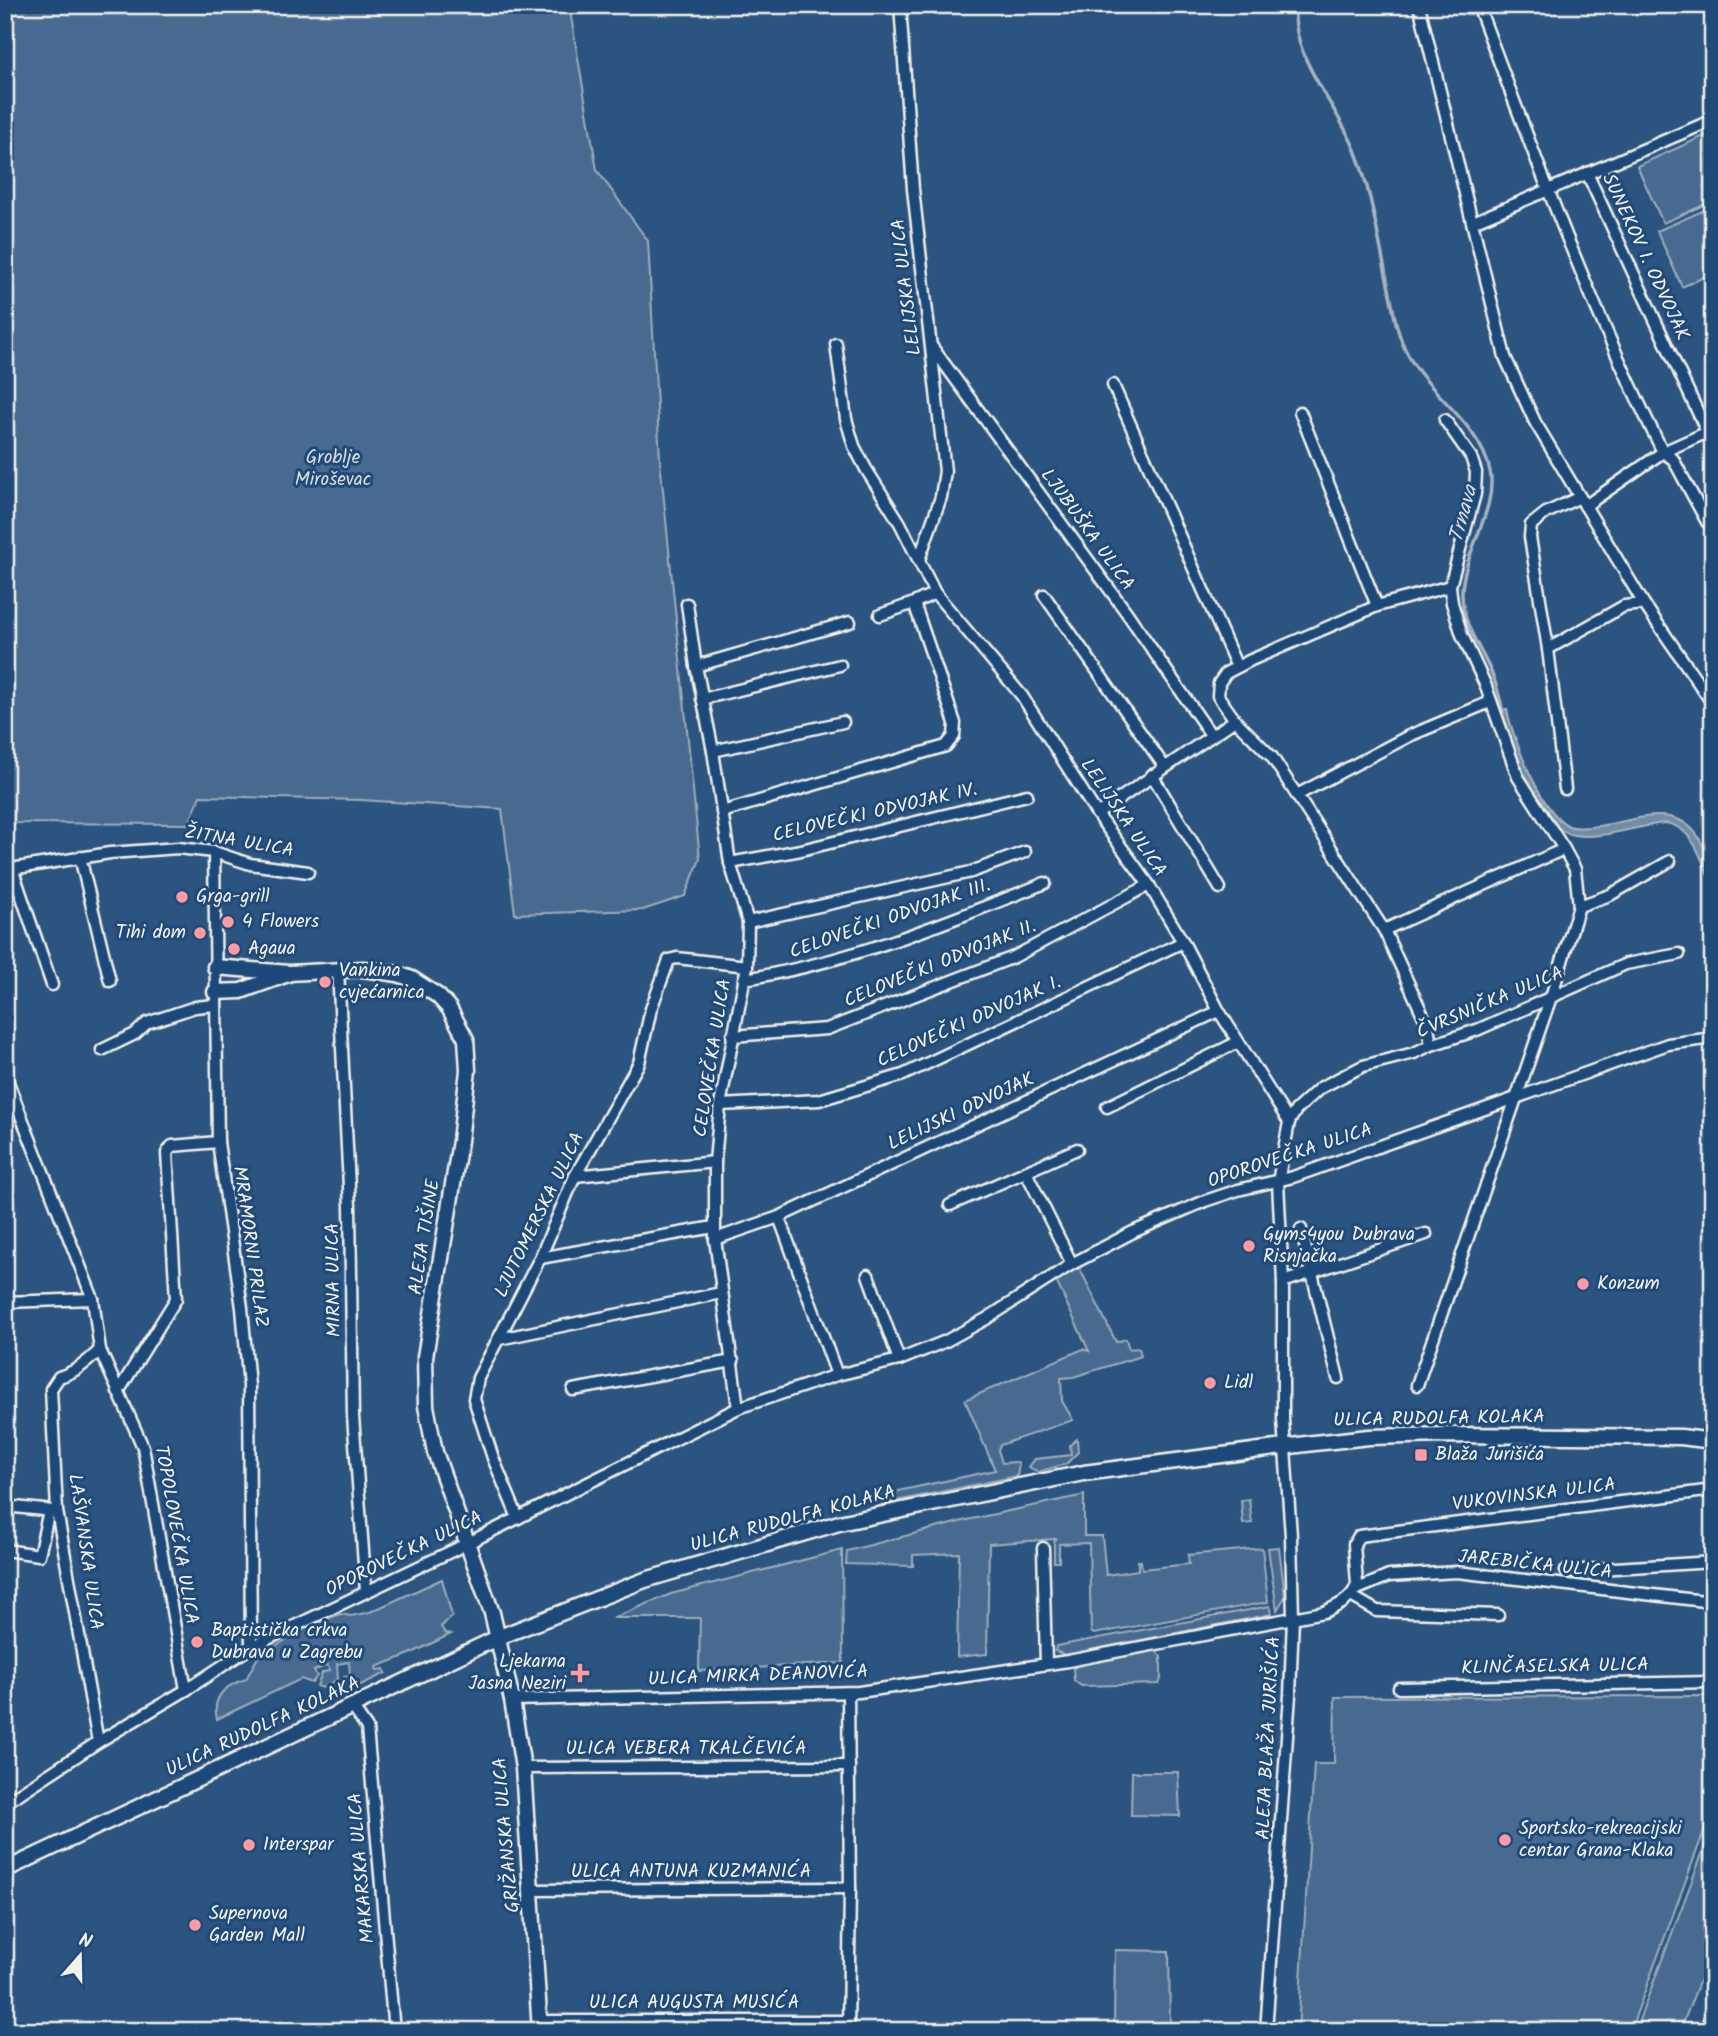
<svg xmlns="http://www.w3.org/2000/svg" width="1718" height="2036" font-family="Kalam,sans-serif">
<style>
.green{fill:#496b90;stroke:#9eaebc;stroke-width:2}
.water{fill:#738ca6;stroke:#a7b4c0;stroke-width:2}
.lines{fill:none;stroke-linecap:round;stroke-linejoin:round}
.stream{stroke:#a7b4c0;stroke-width:3.5}
.street-casing{stroke:#f4f1e8;stroke-width:15}
.secondary-casing{stroke:#f4f1e8;stroke-width:19}
.street{stroke:#1f4a7a;stroke-width:10}
.secondary{stroke:#1f4a7a;stroke-width:14}
.poi-dot{fill:#ff9aa2;stroke:#1f4a7a;stroke-width:2.5}
.labels{text-anchor:middle;dominant-baseline:central;stroke-width:6;stroke-linejoin:round;paint-order:stroke}
.street-label{font-size:19px;fill:#f4f1e8;stroke:#1f4a7a}
.park-label{font-size:19px;fill:#dadddb;stroke:#1f4a7a}
.poi-label{font-size:19px;fill:#f4f1e8;stroke:#1f4a7a;text-anchor:start}
.water-label{font-size:21px;font-style:italic;fill:#dadddb;stroke:#1f4a7a}
</style>
<rect width="100%" height="100%" fill="#2c5481"/>
<filter id="ink" filterUnits="userSpaceOnUse"><feTurbulence type="fractalNoise" baseFrequency=".0143" numOctaves="2"/><feDisplacementMap in="SourceGraphic" scale="14" xChannelSelector="R" yChannelSelector="G"/><feConvolveMatrix kernelMatrix="1 2 1 2 8 2 1 2 1" color-interpolation-filters="sRGB"/></filter>
<g filter="url(#ink)">
<g class="green">
<polygon points="5,5 569,5 597,170 648,241 660,460 700,859 685,896 643,910 515,914 502,809 361,800 200,796 189,824 5,823"/>
<polygon points="1713,132 1713,201 1663,223 1637,166"/>
<polygon points="1709,208 1713,216 1713,273 1682,287 1657,231"/>
<polygon points="1079,1267 1116,1342 1126,1339 1129,1349 1139,1348 1141,1356 1073,1377 1061,1378 1062,1401 1073,1420 1000,1445 998,1450 1002,1463 1016,1462 1019,1464 1017,1476 882,1504 880,1495 995,1470 965,1400 1083,1349 1089,1351 1056,1281"/>
<polygon points="1077,1439 1078,1452 1066,1464 1038,1472 1029,1467 1035,1459 1071,1455 1070,1445"/>
<polygon points="1084,1495 1084,1536 1102,1536 1106,1575 1138,1570 1138,1561 1141,1561 1142,1569 1189,1564 1188,1555 1262,1548 1268,1602 1094,1634 1091,1632 1089,1543 1059,1544 1059,1562 1054,1562 1054,1542 1056,1539 989,1544 987,1654 957,1657 959,1553 913,1555 913,1566 846,1564 847,1551 967,1520"/>
<polygon points="1249,1499 1252,1523 1243,1524 1241,1500"/>
<polygon points="1279,1547 1285,1597 1277,1610 1268,1548"/>
<polygon points="842,1550 843,1663 699,1671 700,1618 613,1618 671,1594"/>
<path d="M442,1579L452,1616L441,1627L445,1633L451,1634L410,1654L376,1667L377,1670L384,1669L386,1673L337,1696L334,1687L344,1681V1677L350,1676L349,1662L337,1664L338,1679L323,1688L317,1686L322,1673L330,1670L327,1665L314,1671L317,1676L312,1683L301,1679L217,1719C211,1696 226,1685 246,1679L258,1657L307,1627L340,1614L351,1616L370,1612Z"/>
<polygon points="1270,1606 1272,1614 1065,1655 1055,1651 1056,1646"/>
<polygon points="1153,1649 1161,1656 1161,1679 1159,1684 1081,1686 1074,1680 1073,1669 1079,1664"/>
<polygon points="1713,1696 1713,1807 1630,2031 1298,2031 1314,1764 1334,1764 1335,1697"/>
<polygon points="1132,1772 1178,1772 1180,1816 1131,1815"/>
<polygon points="1713,1825 1713,1946 1680,2031 1635,2031"/>
<polygon points="1115,1950 1169,1951 1170,2023 1114,2026"/>
</g>
<path class="water" d="M1507,709C1512,737 1542,814 1569,826C1576,829 1583,827 1590,827C1628,824 1675,798 1699,838C1709,855 1713,869 1713,889C1704,866 1694,825 1664,823C1637,826 1600,840 1574,835C1537,829 1510,743 1497,711Z"/>
<g class="lines">
<path class="stream" d="M1295,5C1291,59 1336,103 1355,150C1372,193 1378,239 1388,284C1393,308 1396,333 1408,355C1430,395 1480,424 1490,471C1498,510 1462,553 1462,594C1462,624 1479,645 1491,672C1497,685 1500,698 1503,712"/>
<g class="street-casing">
<g id="street">
<polyline points="900,5 913,189 945,471 941,497 919,560"/>
<polyline points="1419,5 1505,357 1535,422 1644,604 1713,704"/>
<path d="M1478,5C1534,155 1591,309 1663,452L1673,459L1707,522"/>
<polyline points="1587,173 1707,432"/>
<polyline points="1473,222 1713,120"/>
<polyline points="836,344 846,419 854,446 866,469 900,523 935,593 1022,696 1097,814 1149,885 1183,942 1219,1011 1289,1122 1278,1182 1283,1282 1283,1419 1291,1536 1293,1618 1290,1695 1266,2031"/>
<polyline points="932,347 1127,613 1211,735"/>
<polyline points="1113,385 1237,667"/>
<polyline points="1300,412 1377,606"/>
<polyline points="1585,506 1663,452 1710,431"/>
<polyline points="1044,595 1164,766"/>
<polyline points="687,604 696,666 713,751 730,863 748,922 747,966 720,1105 715,1162 715,1239 738,1408"/>
<polyline points="880,615 914,603 935,593"/>
<polyline points="1548,649 1624,606 1644,604"/>
<polyline points="696,666 850,622"/>
<polyline points="702,699 840,665"/>
<polyline points="713,751 843,722"/>
<polyline points="1152,775 1220,888"/>
<polyline points="1565,789 1548,649 1530,537 1531,525 1546,513 1580,497"/>
<polyline points="1297,795 1409,736 1490,702"/>
<polyline points="722,812 946,746 954,736 955,723 914,603"/>
<polyline points="1097,814 1235,720"/>
<polyline points="1564,849 1575,869 1579,906 1610,895 1670,861"/>
<polyline points="214,852 218,1142 242,1308 249,1386 251,1647"/>
<polyline points="80,857 110,981"/>
<polyline points="730,863 801,850 1027,795"/>
<polyline points="12,868 52,985"/>
<polyline points="5,870 110,853 178,848 214,852 250,864 308,872"/>
<polyline points="748,922 971,872 1025,852"/>
<polyline points="1384,930 1564,849 1518,777 1485,684 1462,635 1452,603 1450,586 1475,494 1476,472 1471,457 1445,420"/>
<polyline points="338,969 350,1206 353,1416 366,1591"/>
<path d="M744,979C848,963 948,922 1045,883"/>
<polyline points="732,1036 827,1029 1014,957 1149,885"/>
<polyline points="1431,1045 1428,1026 1384,930 1272,757 1235,720 1218,696 1219,683 1226,673 1251,660 1377,606 1450,586"/>
<polyline points="102,1050 135,1034 147,1023 195,1007 215,1005"/>
<polyline points="5,1075 93,1299 100,1350 143,1447 186,1690"/>
<polyline points="720,1105 819,1100 903,1075 1183,942"/>
<polyline points="1107,1107 1238,1042"/>
<polyline points="1289,1122 1296,1110 1320,1088 1363,1066 1414,1053 1431,1045 1477,1030 1626,964 1679,954"/>
<polyline points="1026,1172 1072,1264"/>
<polyline points="575,1176 715,1162"/>
<polyline points="950,1205 1077,1149"/>
<polyline points="779,1217 837,1375"/>
<polyline points="1301,1229 1338,1378"/>
<polyline points="715,1239 779,1217 1219,1011"/>
<polyline points="540,1258 714,1227"/>
<polyline points="868,1275 899,1360"/>
<polyline points="1283,1282 1426,1234"/>
<polyline points="5,1302 93,1299"/>
<polyline points="499,1339 721,1293"/>
<polyline points="1417,1385 1551,997 1579,906"/>
<polyline points="573,1390 733,1361"/>
<polyline points="118,1392 176,1299 167,1153 172,1146 218,1142"/>
<polyline points="5,1506 53,1511"/>
<polyline points="518,1518 493,1458 474,1399 478,1378 540,1258 575,1176 639,1063 651,1009 669,960 677,958 747,966"/>
<polyline points="1043,1548 1046,1663"/>
<polyline points="5,1550 39,1555 49,1511"/>
<polyline points="1566,1571 1713,1562"/>
<polyline points="1355,1590 1389,1576 1457,1572 1713,1602"/>
<polyline points="1351,1596 1377,1611 1498,1615"/>
<polyline points="1399,1688 1713,1682"/>
<path d="M512,1700L859,1692L1068,1661L1324,1612C1338,1606 1353,1599 1357,1584L1354,1544L1359,1536L1713,1490"/>
<polyline points="352,1706 367,1728 394,2031"/>
<path d="M98,1742L57,1511L51,1389L59,1377C76,1372 87,1362 100,1350"/>
<polyline points="523,1768 849,1766"/>
<polyline points="5,1803 98,1742 186,1690 251,1647 454,1550 738,1408 837,1375 899,1360 946,1341 986,1319 1072,1264 1133,1232 1205,1201 1238,1190 1293,1177 1668,1044 1713,1038"/>
<polyline points="531,1890 850,1888"/>
<polyline points="540,2021 848,2021"/>
<polyline points="848,2031 850,1888 848,1693"/>
</g>
</g>
<g class="secondary-casing">
<g id="secondary">
<polyline points="1712,5 1713,7"/>
<polyline points="215,967 289,973 363,969 398,974 412,979 438,996 449,1008 466,1039 468,1070 460,1141 425,1357 426,1406 435,1452 492,1613 512,1700 523,1768 540,2031"/>
<polyline points="215,992 241,991 288,974"/>
<polyline points="5,1870 497,1638 645,1580 839,1523 1084,1473 1314,1443 1369,1437 1446,1435 1681,1437 1713,1441"/>
<polyline points="1707,2031 1713,2016"/>
</g>
</g>
<use href="#street" class="street"/>
<use href="#secondary" class="secondary"/>
</g>
</g>
<g class="poi-dot">
<circle cx="182" cy="897" r="7"/>
<circle cx="228" cy="922" r="7"/>
<circle cx="200" cy="933" r="7"/>
<circle cx="234" cy="949" r="7"/>
<circle cx="325" cy="982" r="7"/>
<circle cx="1249" cy="1246" r="7"/>
<circle cx="1583" cy="1284" r="7"/>
<circle cx="1210" cy="1383" r="7"/>
<rect x="1414" y="1448" width="14" height="14" rx="3.5"/>
<circle cx="197" cy="1642" r="7"/>
<path d="M576.5 1662.5h7v7h7v7h-7v7h-7v-7h-7v-7h7z"/>
<circle cx="1505" cy="1840" r="7"/>
<circle cx="249" cy="1845" r="7"/>
<circle cx="195" cy="1925" r="7"/>
</g>
<g class="labels">
<g class="street-label">
<text transform="translate(1645 257) rotate(65)">SUNEKOV I. ODVOJAK</text>
<text transform="translate(907 287) rotate(-97)">LELIJSKA ULICA</text>
<text transform="translate(1087 530) rotate(54)">LJUBUŠKA ULICA</text>
<text transform="translate(875 813) rotate(-13)">CELOVEČKI ODVOJAK IV.</text>
<text transform="translate(1123 818) rotate(56)">LELIJSKA ULICA</text>
<text transform="translate(239 842) rotate(10)">ŽITNA ULICA</text>
<text transform="translate(890 919) rotate(-19)">CELOVEČKI ODVOJAK III.</text>
<text transform="translate(940 964) rotate(-22)">CELOVEČKI ODVOJAK II.</text>
<text transform="translate(1490 1003) rotate(-23)">ČVRSNIČKA ULICA</text>
<text transform="translate(969 1022) rotate(-24)">CELOVEČKI ODVOJAK I.</text>
<text transform="translate(713 1058) rotate(-81)">CELOVEČKA ULICA</text>
<text transform="translate(961 1112) rotate(-25)">LELIJSKI ODVOJAK</text>
<text transform="translate(1290 1156) rotate(-18)">OPOROVEČKA ULICA</text>
<text transform="translate(540 1215) rotate(-64)">LJUTOMERSKA ULICA</text>
<text transform="translate(425 1237) rotate(-81)">ALEJA TIŠINE</text>
<text transform="translate(250 1247) rotate(82)">MRAMORNI PRILAZ</text>
<text transform="translate(334 1280) rotate(-91)">MIRNA ULICA</text>
<text transform="translate(1439 1419) rotate(-1)">ULICA RUDOLFA KOLAKA</text>
<text transform="translate(1534 1495) rotate(-7)">VUKOVINSKA ULICA</text>
<text transform="translate(793 1519) rotate(-15)">ULICA RUDOLFA KOLAKA</text>
<text transform="translate(176 1535) rotate(80)">TOPOLOVEČKA ULICA</text>
<text transform="translate(85 1552) rotate(82)">LAŠVANSKA ULICA</text>
<text transform="translate(404 1554) rotate(-26)">OPOROVEČKA ULICA</text>
<text transform="translate(1535 1565) rotate(6)">JAREBIČKA ULICA</text>
<text transform="translate(1555 1667) rotate(-1)">KLINČASELSKA ULICA</text>
<text transform="translate(758 1676) rotate(-2)">ULICA MIRKA DEANOVIĆA</text>
<text transform="translate(263 1727) rotate(-25)">ULICA RUDOLFA KOLAKA</text>
<text transform="translate(1269 1738) rotate(-87)">ALEJA BLAŽA JURIŠIĆA</text>
<text x="686" y="1749">ULICA VEBERA TKALČEVIĆA</text>
<text transform="translate(507 1835) rotate(-95)">GRIŽANSKA ULICA</text>
<text transform="translate(362 1868) rotate(-95)">MAKARSKA ULICA</text>
<text x="691" y="1872">ULICA ANTUNA KUZMANIĆA</text>
<text x="694" y="2003">ULICA AUGUSTA MUSIĆA</text>
</g>
<g class="park-label">
<text x="333" y="458">Groblje<tspan x="333" dy="22">Miroševac</tspan></text>
</g>
<g class="poi-label">
<text x="196" y="897">Grga-grill</text>
<text x="242" y="922">4 Flowers</text>
<text x="186" y="933" text-anchor="end">Tihi dom</text>
<text x="248" y="949">Agaua</text>
<text x="339" y="971">Vankina<tspan x="339" dy="22">cvjećarnica</tspan></text>
<text x="1263" y="1235">Gyms4you Dubrava<tspan x="1263" dy="22">Risnjačka</tspan></text>
<text x="1597" y="1284">Konzum</text>
<text x="1224" y="1383">Lidl</text>
<text x="1435" y="1455">Blaža Jurišića</text>
<text x="211" y="1631">Baptistička crkva<tspan x="211" dy="22">Dubrava u Zagrebu</tspan></text>
<text x="566" y="1662" text-anchor="end">Ljekarna<tspan x="566" dy="22">Jasna Neziri</tspan></text>
<text x="1519" y="1829">Sportsko-rekreacijski<tspan x="1519" dy="22">centar Grana-Klaka</tspan></text>
<text x="263" y="1845">Interspar</text>
<text x="209" y="1914">Supernova<tspan x="209" dy="22">Garden Mall</tspan></text>
</g>
<g class="water-label">
<text transform="translate(1464 514) rotate(-75)">Trnava</text>
</g>
</g>
<rect width="1718" height="2036" fill="none" stroke="#1f4a7a" stroke-width="28"/>
<rect x="14" y="14" width="1690" height="2008" fill="none" stroke="#f4f1e8" stroke-width="2.5" filter="url(#ink)"/>
<g transform="translate(80 1956) rotate(20)" stroke="#1f4a7a" stroke-width="5" paint-order="stroke">
<path d="M0-5L12 26L0 18L-12 26Z" fill="#f4f1e8"/>
<text y="-10" font-size="19" font-weight="bold" text-anchor="middle" fill="#f4f1e8">N</text>
</g>
</svg>
